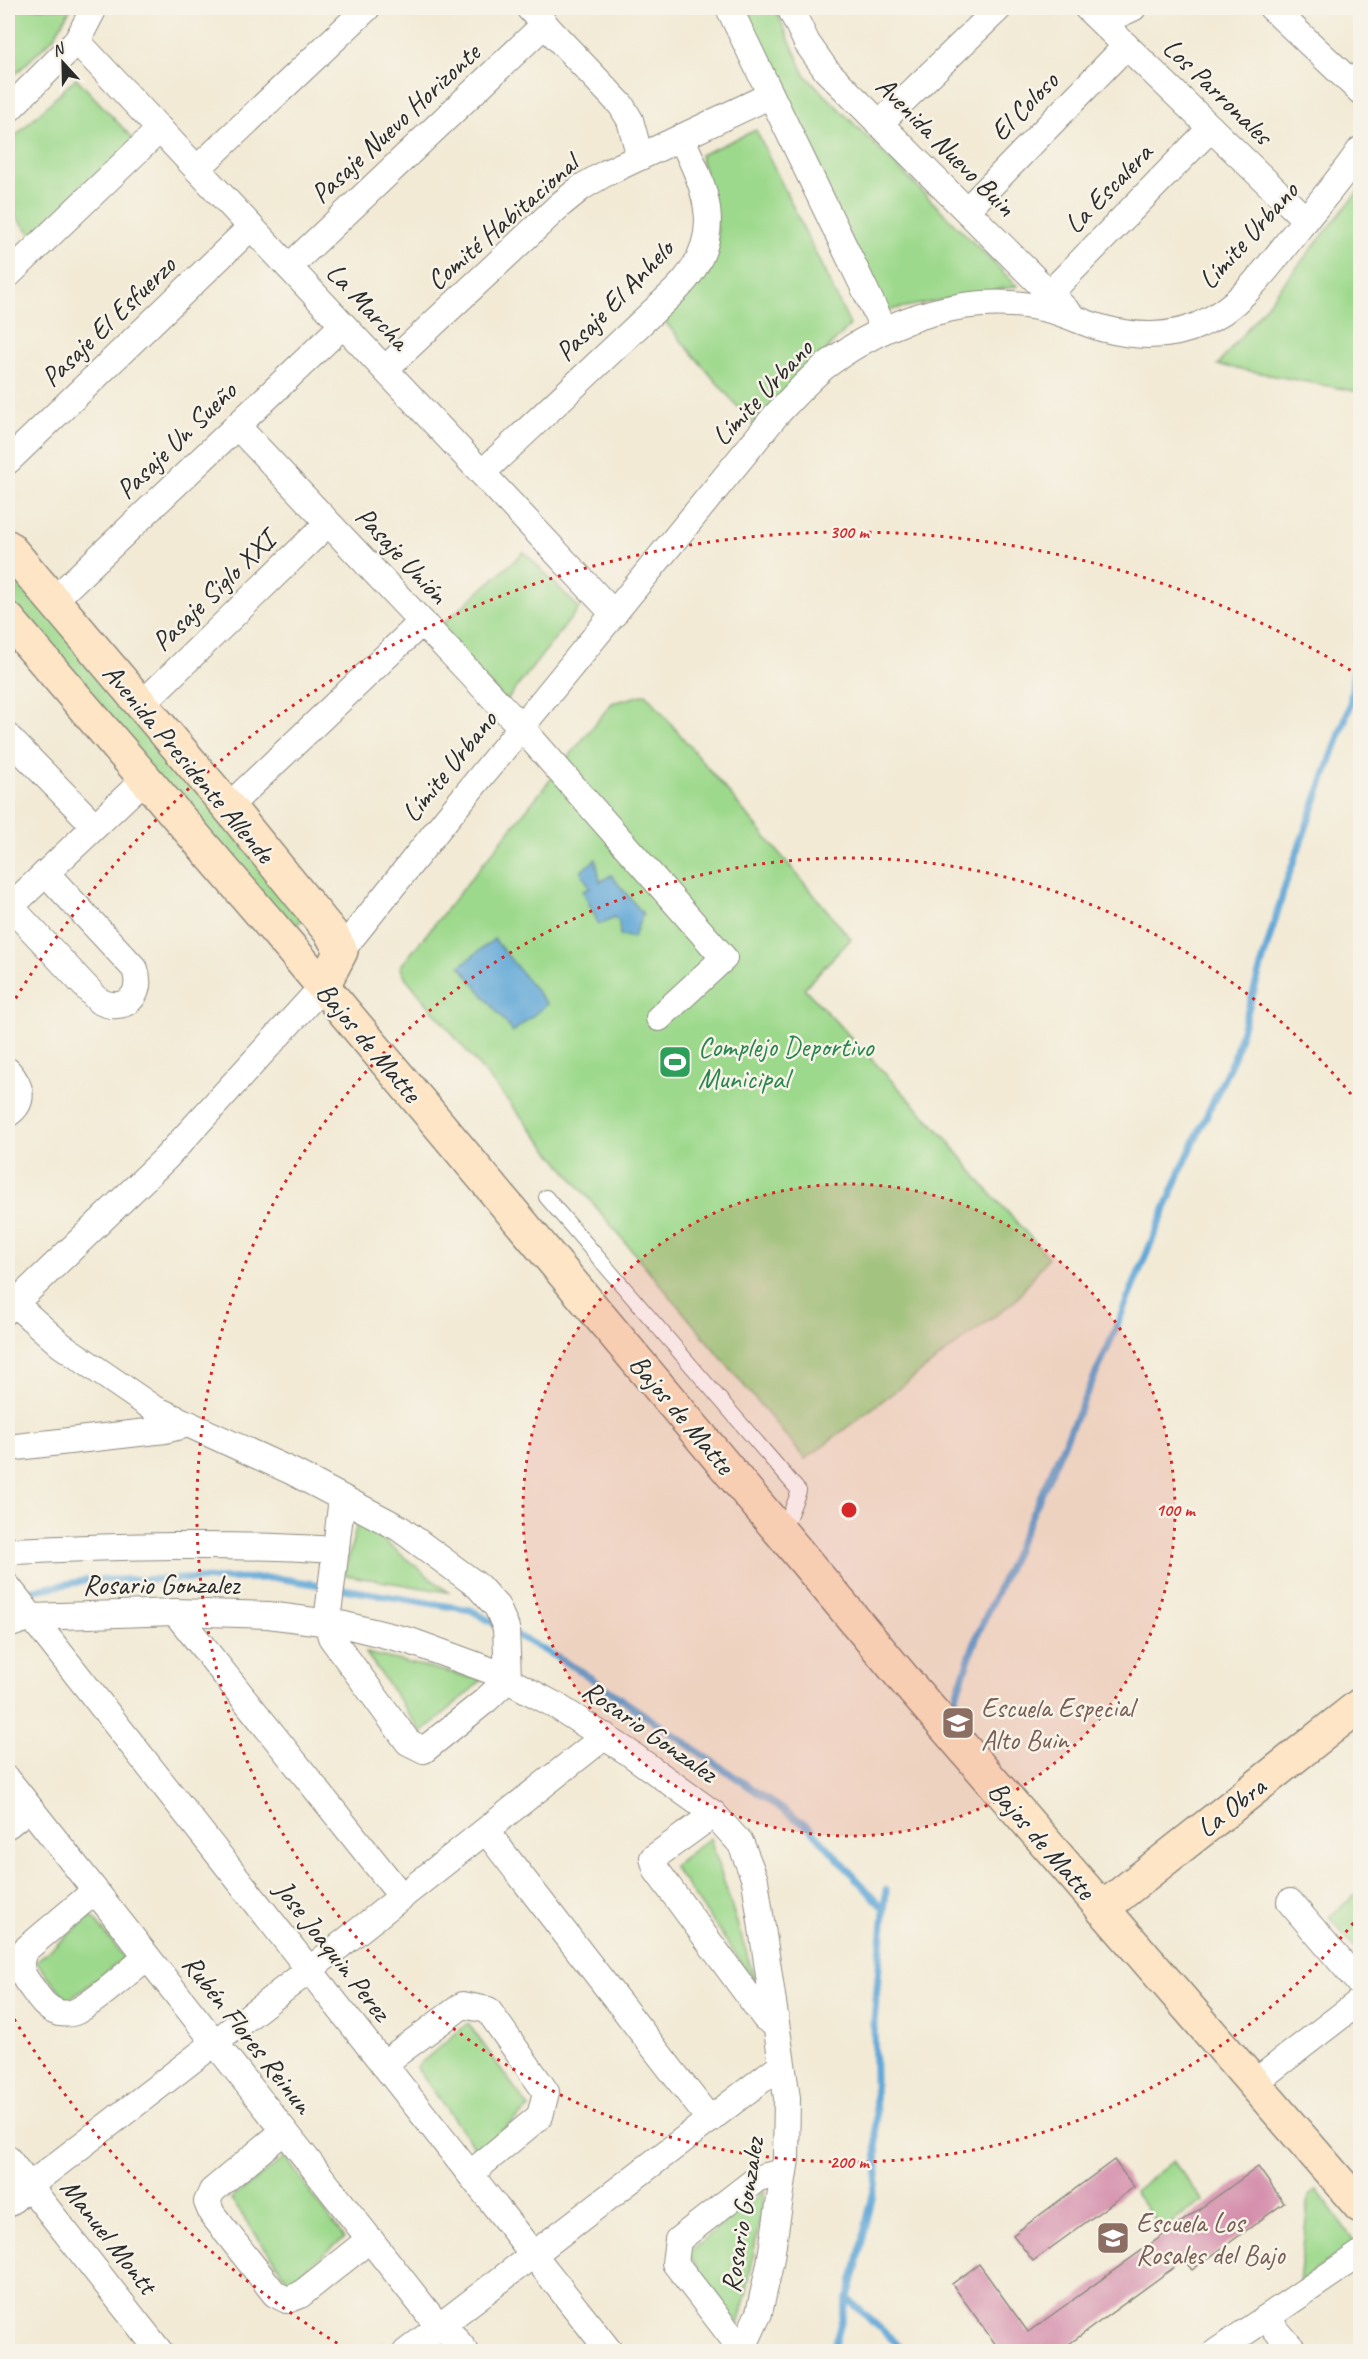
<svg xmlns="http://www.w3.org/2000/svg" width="1368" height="2359" font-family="Caveat,sans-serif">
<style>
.green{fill:#9dd98c;stroke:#64825c;stroke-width:1.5}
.water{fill:#61a7d7;stroke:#466981;stroke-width:1.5}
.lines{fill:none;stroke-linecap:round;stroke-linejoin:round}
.stream{stroke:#61a7d7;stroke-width:7}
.building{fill:#d48dab}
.lane-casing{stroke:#8e8a80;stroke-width:16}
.street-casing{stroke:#8e8a80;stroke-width:28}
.secondary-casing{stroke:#8e8a80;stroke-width:36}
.lane{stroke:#fff;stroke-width:14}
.street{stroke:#fff;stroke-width:26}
.secondary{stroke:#fde5c5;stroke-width:33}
.ring{fill:none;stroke:#d62828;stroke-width:3;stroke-dasharray:3 6}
.labels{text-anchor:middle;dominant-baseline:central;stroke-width:5;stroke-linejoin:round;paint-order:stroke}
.street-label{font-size:28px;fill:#2b2b2b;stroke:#f7f3e8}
.leisure-label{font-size:28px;fill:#27864d;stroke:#f7f3e8;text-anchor:start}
.education-label{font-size:28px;fill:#785e54;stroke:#f7f3e8;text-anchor:start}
.centre{fill:#d62828;stroke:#f7f3e8;stroke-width:3}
.ring-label{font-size:18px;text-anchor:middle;font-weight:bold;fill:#d62828;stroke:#f7f3e8;stroke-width:5;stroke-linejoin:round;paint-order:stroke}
</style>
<rect width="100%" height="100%" fill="#f7f3e8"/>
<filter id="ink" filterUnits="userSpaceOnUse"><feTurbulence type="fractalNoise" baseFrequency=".0167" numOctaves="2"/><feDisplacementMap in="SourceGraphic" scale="12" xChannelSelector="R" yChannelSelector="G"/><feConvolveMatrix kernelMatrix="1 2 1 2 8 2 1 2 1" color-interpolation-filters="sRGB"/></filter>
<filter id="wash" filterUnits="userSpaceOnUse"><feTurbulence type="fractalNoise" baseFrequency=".008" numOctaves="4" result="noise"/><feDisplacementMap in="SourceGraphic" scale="24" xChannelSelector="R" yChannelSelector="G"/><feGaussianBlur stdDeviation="1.35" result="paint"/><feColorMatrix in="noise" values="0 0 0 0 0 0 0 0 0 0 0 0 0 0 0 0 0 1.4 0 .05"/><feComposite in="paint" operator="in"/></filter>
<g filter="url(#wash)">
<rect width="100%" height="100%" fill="#f2ead5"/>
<g class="green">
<polygon points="8,8 71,8 54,37 8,81"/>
<polygon points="741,8 775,8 805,75 1017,286 884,311"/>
<polygon points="76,78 135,141 33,236 8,208 8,143"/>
<path d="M756,130L850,325L754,426L660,316C678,298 702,281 713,258C726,236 706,180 700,155Z"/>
<polygon points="1360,189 1360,392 1218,365"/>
<polygon points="524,552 579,608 506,701 437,629"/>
<polygon points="8,558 306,915 290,932 8,608"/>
<polygon points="646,694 851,939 804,988 945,1137 984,1186 1048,1257 1016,1300 805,1459 406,978 400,967 612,703"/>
<polygon points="358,1520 448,1592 344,1575"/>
<polygon points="366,1653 482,1680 422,1733"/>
<polygon points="710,1838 756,1983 673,1866"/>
<polygon points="1360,1891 1360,1954 1329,1917"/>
<polygon points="92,1916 124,1958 68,2001 36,1961"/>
<polygon points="468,2023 529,2108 477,2151 416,2067"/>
<polygon points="285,2157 344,2238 289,2282 231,2199"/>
<polygon points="1173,2161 1203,2201 1162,2229 1134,2192"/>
<polygon points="765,2190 746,2295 738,2325 688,2253"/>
<polygon points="1317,2190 1355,2242 1299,2282 1309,2196"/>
</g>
<g class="water">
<polygon points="596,859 600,882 611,875 643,914 633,938 620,935 619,922 614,917 599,925 583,891 590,888 581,871"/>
<polygon points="494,939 547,1004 513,1032 460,966"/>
</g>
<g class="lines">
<g class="stream">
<polyline points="337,1588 471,1610 495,1624"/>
<polyline points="18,1593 89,1580 277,1578 326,1586"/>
<polyline points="513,1633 576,1668 811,1829 884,1909"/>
<polyline points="952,1707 977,1636 1107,1349 1182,1168 1234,1057 1286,883 1350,706 1360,621"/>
<polyline points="847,2298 906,2352"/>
<polyline points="833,2352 856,2268 877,2177 874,2022 886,1890"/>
</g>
</g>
<g id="blocks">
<g class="building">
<polygon points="1114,2160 1134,2187 1033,2261 1013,2235"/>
<polygon points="1258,2167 1284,2203 1192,2270 1184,2260 1058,2352 1001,2352 952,2284 979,2264 1028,2332"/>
</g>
</g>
</g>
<g filter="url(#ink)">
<use href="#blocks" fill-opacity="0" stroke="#8e8a80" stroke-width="1.5"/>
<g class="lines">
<g class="lane-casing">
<polyline id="lane" points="546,1197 799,1491 783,1532"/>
</g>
<g class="street-casing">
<g id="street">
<polyline points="529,8 621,105 630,120 640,157"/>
<polyline points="729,8 884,329"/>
<polyline points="790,8 807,43 826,70 1073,317"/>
<polyline points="1087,8 1306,220"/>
<polyline points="1272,8 1360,91"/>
<polyline points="1102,22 1133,8"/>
<polyline points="77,41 614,614"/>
<polyline points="8,110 77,41 94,8"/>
<polyline points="879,124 999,8"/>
<polyline points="197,169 367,8"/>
<polyline points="967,210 1126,46"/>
<polyline points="289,267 545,24"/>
<polyline points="8,275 160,129"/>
<polyline points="1050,293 1211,128"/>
<polyline points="385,369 561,204 582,187 606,173 771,95"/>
<polyline points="237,426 521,727 724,958 659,1018"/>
<polyline points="8,461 251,227"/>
<path d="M482,473L676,290C726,240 709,194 681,138"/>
<polyline points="53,601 343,325"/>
<polyline points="141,705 328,523"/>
<polyline points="8,737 95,826"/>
<polyline points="228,807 422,622"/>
<path d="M8,904L99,1001C125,1014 144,995 135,969L46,873"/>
<polyline points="8,909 146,778"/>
<path d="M341,951L447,818L776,415C791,399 806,382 824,367C888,318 974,289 1054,311C1071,316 1088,325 1105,329C1135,337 1171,338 1199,325C1243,306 1270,264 1299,228C1320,202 1342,177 1360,150"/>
<path d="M8,1071C21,1086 26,1101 8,1114"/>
<polyline points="15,1304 61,1345 153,1408 293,1472 399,1528 478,1586 497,1607 506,1628 508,1679 486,1700 424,1750 408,1742 331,1637 327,1622 342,1498"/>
<polyline points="8,1310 165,1159 323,986"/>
<polyline points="8,1448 165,1430 189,1424"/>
<path d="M14,1551C122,1546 228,1543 336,1550"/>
<polyline points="8,1587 610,2352"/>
<polyline points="175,1612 402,1897"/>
<polyline points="8,1625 32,1617 175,1612 268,1615 345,1625 410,1641 489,1670 555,1705 628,1752 714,1814 741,1844 755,1880 787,2098 786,2159 770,2264 759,2313 741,2352"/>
<polyline points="8,1780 439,2327 454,2337 466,2352"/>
<polyline points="714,1814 653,1858 657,1871 765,2018 776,2025"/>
<polyline points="8,1825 29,1808"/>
<polyline points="486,1831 710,2120"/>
<path d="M95,1891L25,1950C17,1965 22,1976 32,1988C39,1998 46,2009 59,2013C65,2014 71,2014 77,2011C97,2001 128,1972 147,1957"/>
<polyline points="1290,1902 1360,1984"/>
<polyline points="383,2064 463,2005 488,2010 546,2092 540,2116 470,2174"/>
<polyline points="1254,2083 1360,2001"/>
<polyline points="284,2131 212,2191 207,2202 212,2214 275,2294 287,2300 300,2295 370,2239"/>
<polyline points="8,2159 160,2352"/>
<polyline points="8,2204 29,2186 309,1970 605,1736"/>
<polyline points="1266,2318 1295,2352"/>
<polyline points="742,2350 675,2263 678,2240 758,2178 784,2172"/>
<polyline points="406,2352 781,2065"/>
<polyline points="1216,2352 1360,2254"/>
</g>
</g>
<g class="secondary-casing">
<g id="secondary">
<polyline points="8,547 236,816 331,933 341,951 323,986"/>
<polyline points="8,619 289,946 909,1685 1360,2206"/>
<polyline points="1102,1909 1360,1705"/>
</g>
</g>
<use href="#lane" class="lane"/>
<use href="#street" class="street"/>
<use href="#secondary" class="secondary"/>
</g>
</g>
<circle cx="849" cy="1510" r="326" fill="#d62828" fill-opacity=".12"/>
<g class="ring">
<circle cx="849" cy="1510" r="326"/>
<path d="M1359 1916A652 652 0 1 1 1359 1104"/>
<path d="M345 2348A978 978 0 0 1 11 2014M11 1006A978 978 0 0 1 1360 676"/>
</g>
<defs>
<g id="stadium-square" transform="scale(1.725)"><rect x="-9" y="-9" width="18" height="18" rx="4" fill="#2e9e5b" stroke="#f7f3e8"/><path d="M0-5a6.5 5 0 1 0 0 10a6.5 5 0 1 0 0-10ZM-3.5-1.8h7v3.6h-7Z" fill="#fff"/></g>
<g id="school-square" transform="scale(1.725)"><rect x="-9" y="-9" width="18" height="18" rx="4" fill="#8d6e63" stroke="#f7f3e8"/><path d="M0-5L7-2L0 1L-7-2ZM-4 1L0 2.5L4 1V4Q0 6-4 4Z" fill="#fff"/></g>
</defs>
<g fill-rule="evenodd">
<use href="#stadium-square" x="675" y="1062"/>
<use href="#school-square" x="958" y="1723"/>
<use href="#school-square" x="1113" y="2238"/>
</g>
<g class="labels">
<g class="street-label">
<text transform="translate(1218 91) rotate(44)">Los Parronales</text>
<text transform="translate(1024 106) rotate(-46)">El Coloso</text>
<text transform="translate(395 123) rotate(-43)">Pasaje Nuevo Horizonte</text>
<text transform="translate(946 146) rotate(45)">Avenida Nuevo Buin</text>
<text transform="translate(1108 188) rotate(-46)">La Escalera</text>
<text transform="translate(502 222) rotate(-41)">Comité Habitacional</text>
<text transform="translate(1248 235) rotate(-48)">Límite Urbano</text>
<text transform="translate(614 300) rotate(-46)">Pasaje El Anhelo</text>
<text transform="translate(368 306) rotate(47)">La Marcha</text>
<text transform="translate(108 321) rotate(-44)">Pasaje El Esfuerzo</text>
<text transform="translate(762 392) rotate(-47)">Límite Urbano</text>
<text transform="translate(176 440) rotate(-44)">Pasaje Un Sueño</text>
<text transform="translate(402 555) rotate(47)">Pasaje Unión</text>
<text transform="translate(213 591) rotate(-44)">Pasaje Siglo XXI</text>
<text transform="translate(189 763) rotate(50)">Avenida Presidente Allende</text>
<text transform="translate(449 766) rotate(-51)">Límite Urbano</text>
<text transform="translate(369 1042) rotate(50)">Bajos de Matte</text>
<text transform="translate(682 1414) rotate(50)">Bajos de Matte</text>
<text x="161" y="1584">Rosario Gonzalez</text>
<text transform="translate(650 1731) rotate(35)">Rosario Gonzalez</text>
<text transform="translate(1231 1807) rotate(-38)">La Obra</text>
<text transform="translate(1042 1840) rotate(49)">Bajos de Matte</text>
<text transform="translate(333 1950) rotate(52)">Jose Joaquin Perez</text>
<text transform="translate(248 2034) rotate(52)">Rubén Flores Reinun</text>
<text transform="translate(742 2215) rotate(-81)">Rosario Gonzalez</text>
<text transform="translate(109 2236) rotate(52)">Manuel Montt</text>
</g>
<g class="leisure-label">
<text x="698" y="1046">Complejo Deportivo<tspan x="698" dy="32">Municipal</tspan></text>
</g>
<g class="education-label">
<text x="981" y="1707">Escuela Especial<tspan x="981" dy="32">Alto Buin</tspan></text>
<text x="1136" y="2222">Escuela Los<tspan x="1136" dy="32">Rosales del Bajo</tspan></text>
</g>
</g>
<circle cx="849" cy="1510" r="9" class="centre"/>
<g class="ring-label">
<text x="849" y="538">300 m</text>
<text x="1175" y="1516">100 m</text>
<text x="849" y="2168">200 m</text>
</g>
<rect width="1368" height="2359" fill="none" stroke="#f7f3e8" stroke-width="30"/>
<g transform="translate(63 63) rotate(338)" stroke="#f7f3e8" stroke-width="4.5" paint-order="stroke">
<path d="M0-4.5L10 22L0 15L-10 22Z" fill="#2b2b2b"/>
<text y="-9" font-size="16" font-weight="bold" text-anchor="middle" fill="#2b2b2b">N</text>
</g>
</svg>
